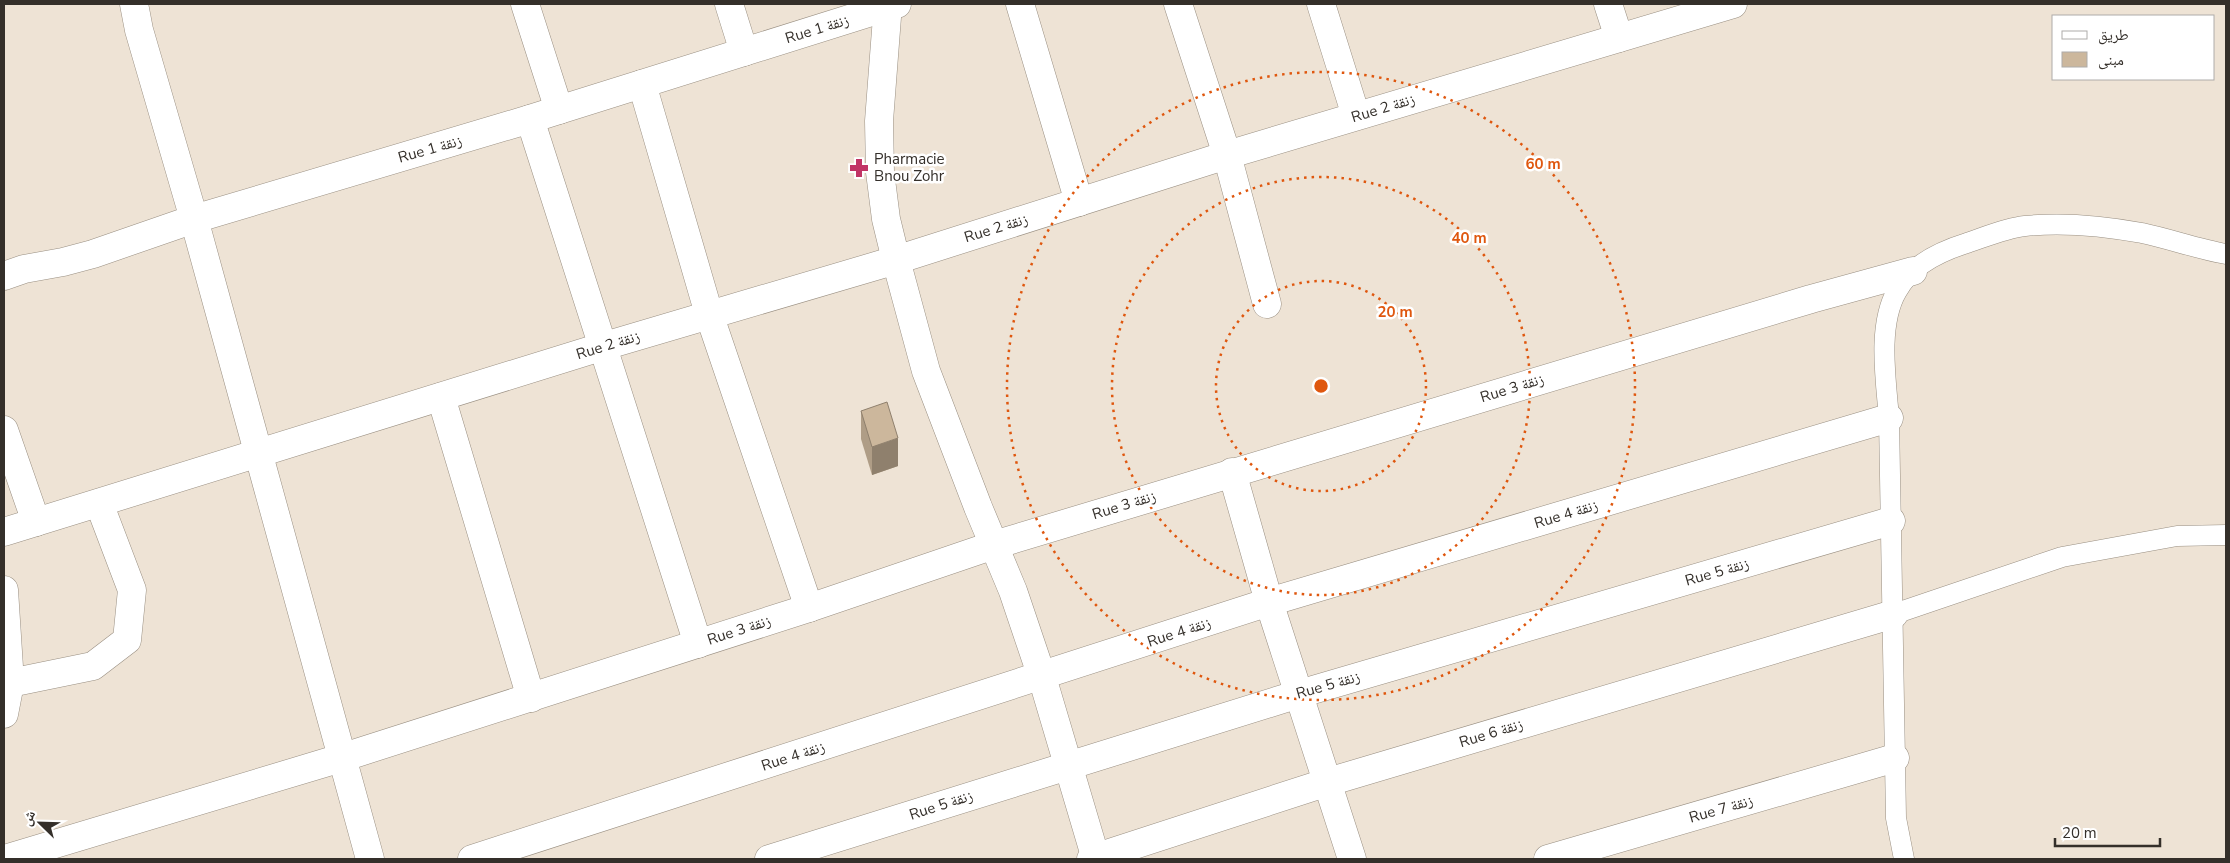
<svg xmlns="http://www.w3.org/2000/svg" width="2230" height="863" font-family="'Nunito Sans','Noto Naskh Arabic',sans-serif">
<style>
.lines{fill:none;stroke-linecap:round;stroke-linejoin:round}
.service-casing{stroke:#998f82;stroke-width:21}
.minor-casing{stroke:#998f82;stroke-width:29}
.service{stroke:#fff;stroke-width:20}
.minor{stroke:#fff;stroke-width:28}
.wall{fill:#af9d86}
.shaded-wall{fill:#8f806d}
.building{fill:#ccb79c;stroke:#8f806d}
.ring{fill:none;stroke:#df570e;stroke-width:2.5;stroke-dasharray:2.5 5}
.labels{text-anchor:middle;dominant-baseline:central;stroke-width:5;stroke-linejoin:round;paint-order:stroke}
.street-label{font-size:15px;fill:#342f2a;stroke:#fff}
.poi-label{font-size:15px;fill:#342f2a;stroke:#fff;text-anchor:start}
.centre{fill:#df570e;stroke:#fff;stroke-width:2.5}
.ring-label{font-size:15px;text-anchor:middle;font-weight:bold;fill:#df570e;stroke:#fff;stroke-width:5;stroke-linejoin:round;paint-order:stroke}
</style>
<rect width="100%" height="100%" fill="#eee3d5"/>
<g class="lines">
<g class="service-casing">
<g id="service">
<polyline points="1894,614 2062,557 2177,536 2226,535"/>
<path d="M1904,859L1896,818L1889,418C1886,381 1877,325 1897,291C1911,265 1941,251 1967,243C1985,237 2006,228 2025,226C2063,222 2104,226 2142,233C2170,239 2198,249 2226,254"/>
</g>
</g>
<g class="minor-casing">
<g id="minor">
<polyline points="134,4 139,30 194,219 370,859"/>
<polyline points="525,4 559,110"/>
<polyline points="729,4 744,52"/>
<polyline points="888,4 879,121 880,172 886,219 896,260 926,371 978,507 1013,591 1042,677 1096,859"/>
<polyline points="1020,4 1079,202"/>
<polyline points="1178,4 1227,155 1267,304"/>
<polyline points="1321,4 1356,116"/>
<polyline points="1608,4 1619,38"/>
<polyline points="642,84 709,314 809,608"/>
<polyline points="530,119 698,644"/>
<polyline points="4,276 24,269 63,262 93,254 194,219 530,119 897,4"/>
<polyline points="441,397 531,698"/>
<polyline points="4,430 36,522"/>
<polyline points="1232,472 1269,602 1352,859"/>
<polyline points="4,532 601,347 896,260 1227,155 1733,4"/>
<polyline points="4,590 10,683 4,714"/>
<polyline points="10,683 93,666 127,640 132,590 99,503"/>
<polyline points="5,859 341,758 809,608 994,545 1811,299 1913,271"/>
<polyline points="472,859 1269,602 1889,418"/>
<polyline points="769,859 1299,694 1891,521"/>
<polyline points="1091,859 1328,782 1894,614"/>
<polyline points="1548,859 1895,758"/>
</g>
</g>
<use href="#service" class="service"/>
<use href="#minor" class="minor"/>
</g>
<polygon class="wall" points="861,411 898,466 872,475 861,439"/>
<polygon class="shaded-wall" points="898,438 898,466 872,475 872,447"/>
<polygon class="building" points="887,402 898,438 872,447 861,411"/>
<g class="ring">
<circle cx="1321" cy="386" r="105"/>
<circle cx="1321" cy="386" r="209"/>
<circle cx="1321" cy="386" r="314"/>
</g>
<defs>
<g id="pharmacy-bare" transform="scale(1.5)"><path d="M-2-6h4v4h4v4h-4v4h-4v-4h-4v-4h4Z" fill="#c13466" stroke="#fff" stroke-width="2.5" paint-order="stroke"/></g>
</defs>
<g fill-rule="evenodd">
<use href="#pharmacy-bare" x="859" y="168"/>
</g>
<g class="labels">
<g class="street-label">
<text transform="translate(817 29) rotate(-17)">Rue 1 زنقة</text>
<text transform="translate(1383 108) rotate(-17)">Rue 2 زنقة</text>
<text transform="translate(430 149) rotate(-16)">Rue 1 زنقة</text>
<text transform="translate(996 228) rotate(-17)">Rue 2 زنقة</text>
<text transform="translate(608 345) rotate(-17)">Rue 2 زنقة</text>
<text transform="translate(1512 388) rotate(-17)">Rue 3 زنقة</text>
<text transform="translate(1124 505) rotate(-17)">Rue 3 زنقة</text>
<text transform="translate(1566 514) rotate(-17)">Rue 4 زنقة</text>
<text transform="translate(1717 572) rotate(-16)">Rue 5 زنقة</text>
<text transform="translate(739 630) rotate(-18)">Rue 3 زنقة</text>
<text transform="translate(1179 632) rotate(-18)">Rue 4 زنقة</text>
<text transform="translate(1328 685) rotate(-16)">Rue 5 زنقة</text>
<text transform="translate(1491 733) rotate(-17)">Rue 6 زنقة</text>
<text transform="translate(793 756) rotate(-18)">Rue 4 زنقة</text>
<text transform="translate(941 805) rotate(-18)">Rue 5 زنقة</text>
<text transform="translate(1721 809) rotate(-16)">Rue 7 زنقة</text>
</g>
<g class="poi-label">
<text x="874" y="159">Pharmacie<tspan x="874" dy="17">Bnou Zohr</tspan></text>
</g>
</g>
<circle cx="1321" cy="386" r="8" class="centre"/>
<g class="ring-label">
<text x="1543" y="169">60 m</text>
<text x="1469" y="243">40 m</text>
<text x="1395" y="317">20 m</text>
</g>
<rect width="2230" height="863" fill="none" stroke="#342f2a" stroke-width="10"/>
<rect x="2052" y="15" width="162" height="65" fill="#ffffff" stroke="#aeacaa"/>
<rect x="2062" y="31" width="25" height="8" fill="#ffffff" stroke="#aeacaa"/>
<text x="2098" y="40" font-size="15" fill="#342f2a">طريق</text>
<rect x="2062" y="52" width="25" height="15" fill="#ccb79c" stroke="#aeacaa"/>
<text x="2098" y="65" font-size="15" fill="#342f2a">مبنى</text>
<g transform="translate(40 823) rotate(293)" stroke="#ffffff" stroke-width="4" paint-order="stroke">
<path d="M0-4L9 19L0 12L-9 19Z" fill="#342f2a"/>
<text y="-8" font-size="14" font-weight="bold" text-anchor="middle" fill="#342f2a">ش</text>
</g>
<path d="M2055 838v8h105v-8" fill="none" stroke="#342f2a" stroke-width="2.5"/>
<text x="2062" y="838" font-size="15" fill="#342f2a" stroke="#ffffff" stroke-width="4" paint-order="stroke">20 m</text>
</svg>
